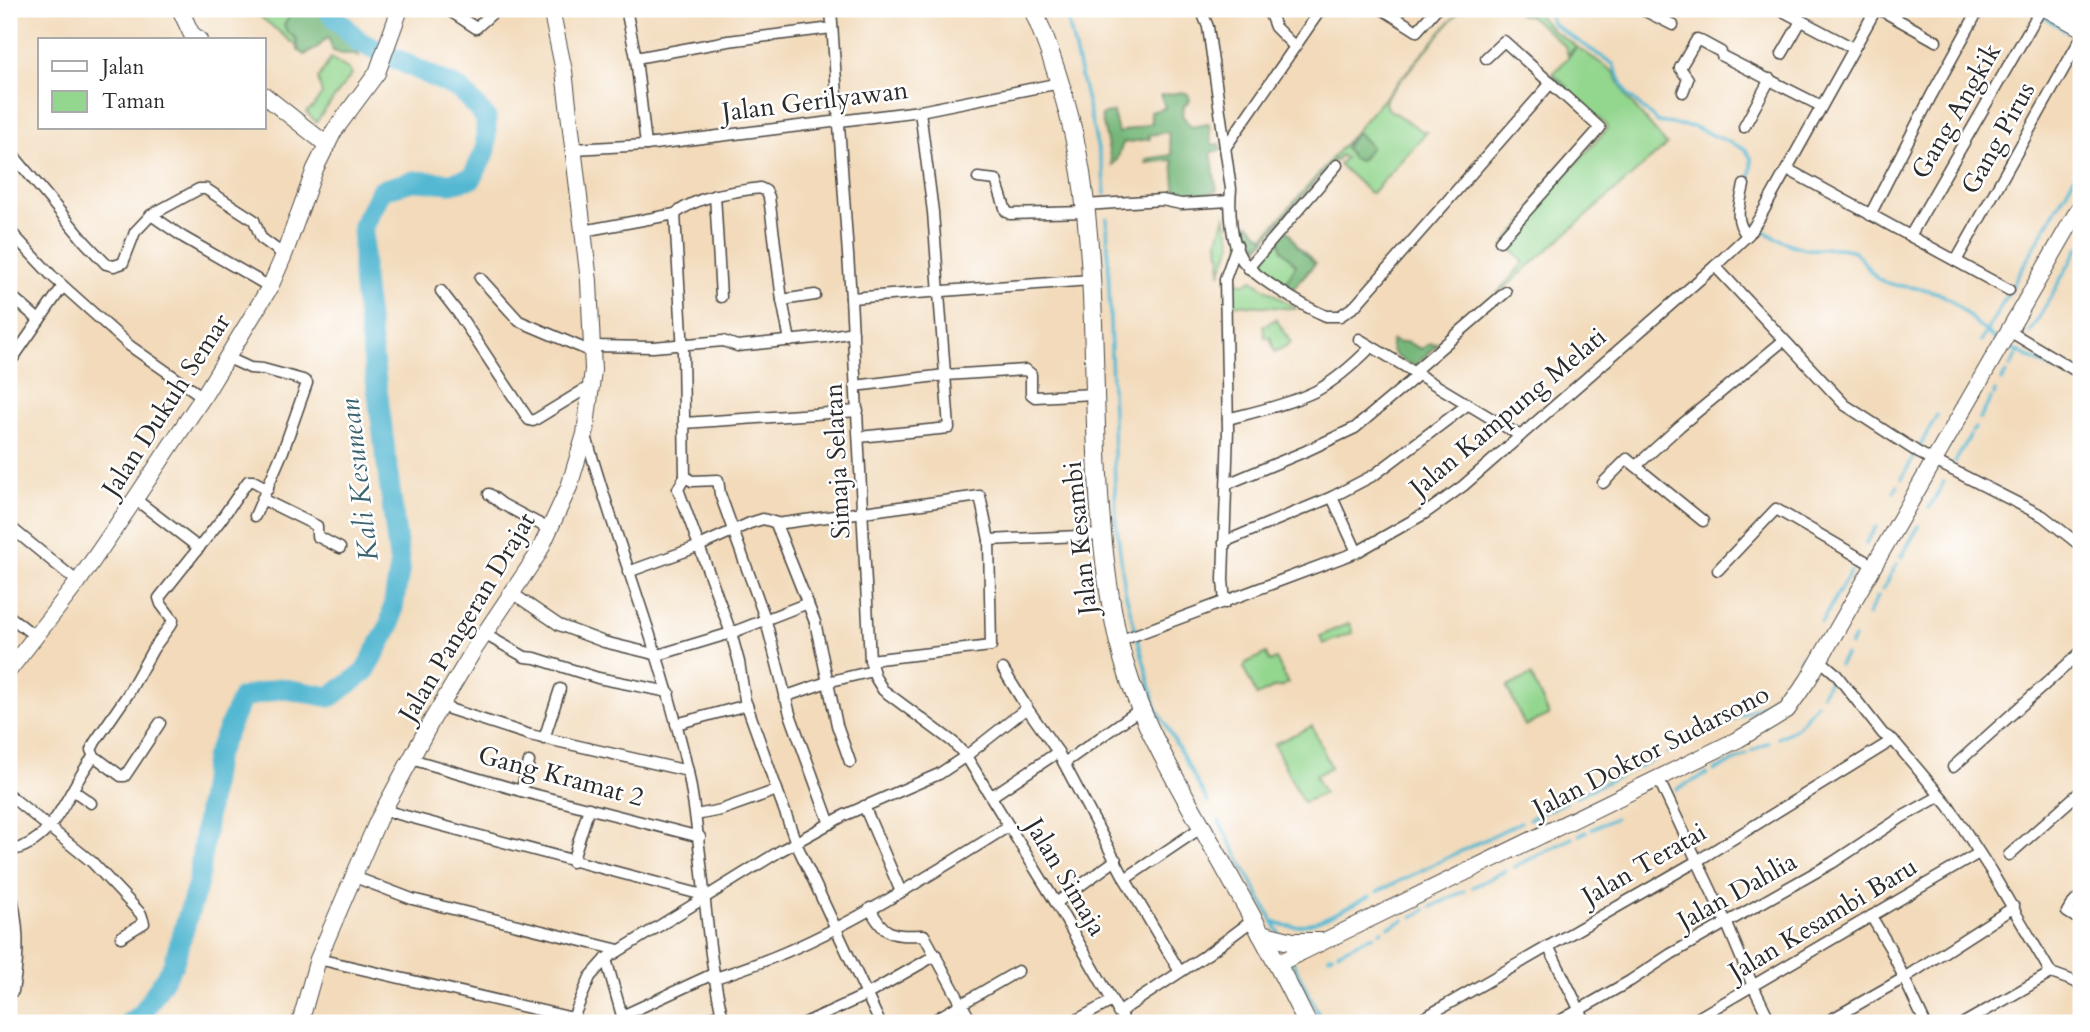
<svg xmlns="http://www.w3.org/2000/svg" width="2090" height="1032" font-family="Cardo,serif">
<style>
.green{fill:#93d68e;stroke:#5f805c;stroke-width:2;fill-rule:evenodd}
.forest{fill:#76b779;stroke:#507152;stroke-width:2}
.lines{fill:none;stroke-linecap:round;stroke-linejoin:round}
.stream{stroke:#54b8d2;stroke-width:3.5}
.river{stroke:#54b8d2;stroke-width:21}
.street-casing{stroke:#494540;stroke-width:13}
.secondary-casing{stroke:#494540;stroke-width:18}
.primary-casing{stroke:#494540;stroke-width:20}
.street{stroke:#fff;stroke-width:10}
.secondary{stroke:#fff;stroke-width:16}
.primary{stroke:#fff;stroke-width:18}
.labels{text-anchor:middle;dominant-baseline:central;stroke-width:5;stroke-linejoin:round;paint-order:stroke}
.street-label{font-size:26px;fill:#2b2b2b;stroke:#fff}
.water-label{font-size:28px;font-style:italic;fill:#3b636e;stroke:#fff}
</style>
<rect width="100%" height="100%" fill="#fff"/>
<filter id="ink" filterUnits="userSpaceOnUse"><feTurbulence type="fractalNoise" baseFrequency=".0143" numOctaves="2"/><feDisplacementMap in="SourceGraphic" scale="14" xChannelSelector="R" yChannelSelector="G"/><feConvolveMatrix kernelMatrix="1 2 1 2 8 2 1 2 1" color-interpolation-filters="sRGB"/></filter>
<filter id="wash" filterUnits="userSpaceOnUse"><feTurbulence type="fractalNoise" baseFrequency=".00686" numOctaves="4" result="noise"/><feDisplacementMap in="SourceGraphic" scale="28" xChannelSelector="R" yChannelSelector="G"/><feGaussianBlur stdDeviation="1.57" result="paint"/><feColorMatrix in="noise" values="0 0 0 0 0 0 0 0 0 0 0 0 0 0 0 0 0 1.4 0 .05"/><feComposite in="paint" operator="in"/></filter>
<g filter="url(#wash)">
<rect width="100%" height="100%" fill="#f2daba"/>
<g class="green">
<polygon points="251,9 285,9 289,17 291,35 297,40 298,47"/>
<path d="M1461,9L1387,96L1385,103L1387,108L1424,132H1427L1372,193L1369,192L1339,164L1345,158L1341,155L1336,161L1334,160L1252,254H1249L1244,249L1237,219L1264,237ZM1357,132L1370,146L1364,158L1350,156L1346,144Z"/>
<polygon points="1517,9 1532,9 1552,30 1576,46 1568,55 1565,46 1530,16 1519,14"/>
<polygon points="1577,47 1614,72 1628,99 1667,145 1494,297 1524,262 1505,243 1607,129 1606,125 1551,76 1553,75 1569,88 1553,74"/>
<polygon points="331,58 349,70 352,74 316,122 306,112 312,108 322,94 318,79"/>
<polygon points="1225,216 1232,243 1220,274 1221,255 1219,254 1218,240"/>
<polygon points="1284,234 1316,263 1291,290 1256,268"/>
<polygon points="1233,277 1239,282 1245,284 1252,280 1297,309 1233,304"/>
<polygon points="1276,319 1291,343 1275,352 1270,337 1265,338 1263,326"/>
<polygon points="1349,623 1353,633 1323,644 1320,636"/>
<polygon points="1266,653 1270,662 1276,659 1288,683 1281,687 1275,687 1257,696 1244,669 1246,663"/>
<polygon points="1531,675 1549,715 1525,726 1507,687"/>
<polygon points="1312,726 1331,767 1315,776 1324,793 1303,803 1274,744"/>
</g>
<g class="forest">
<polygon points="285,9 313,9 359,50 359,57 355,54 342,54 333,51 328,37 316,49 304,55 298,50 296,38 287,32 284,25 289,17"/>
<polygon points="1183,92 1188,94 1190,100 1184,106 1182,115 1191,127 1209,124 1211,143 1214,145 1220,144 1221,150 1211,152 1217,191 1176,199 1173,160 1146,163 1146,159 1172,155 1168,132 1149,135 1150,139 1123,143 1117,160 1112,165 1101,115 1113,112 1118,133 1152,123 1150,112 1165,108 1161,95"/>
<polygon points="1357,132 1371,147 1360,161 1351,158 1350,153 1345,148"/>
<polygon points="1241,224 1250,224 1266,240 1259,246 1252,239 1250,239 1252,253 1247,257 1241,248 1242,237 1239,227"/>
<polygon points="1285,230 1289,232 1298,247 1315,263 1292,290 1285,284 1296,265 1282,250 1279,236"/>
<path d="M1393,340L1398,343L1407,342L1421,349L1431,343L1438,344L1414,366C1404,361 1389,356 1391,342Z"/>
</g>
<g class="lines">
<g class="stream">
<path d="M1545,9L1553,24L1560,29L1613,64L1628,95L1658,122L1694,127L1745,149L1751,158V170L1745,219C1763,231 1786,246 1808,249C1821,250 1834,246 1846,249C1862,252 1866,269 1877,278C1890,289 1926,285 1944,296C1965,308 1978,329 1998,341"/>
<polyline points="2040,15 2077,37"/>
<polyline points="1068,20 1103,171 1105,194"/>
<polyline points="1107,218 1116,521 1125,591 1156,707 1208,802"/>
<polyline points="2030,333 2079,247"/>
<polyline points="1981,341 2081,165"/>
<polyline points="2005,345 2081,383"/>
<polyline points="2010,367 2018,352"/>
<polyline points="2001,381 2006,373"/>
<polyline points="1994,395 1995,391"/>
<polyline points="1980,419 1991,398"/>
<polyline points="1972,432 1975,428"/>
<polyline points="1955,462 1970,436"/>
<polyline points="1902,478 1937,415"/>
<polyline points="1894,492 1898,485"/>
<polyline points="1929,508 1944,482"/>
<polyline points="1866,543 1876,527"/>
<polyline points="1901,557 1919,526"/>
<polyline points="1855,564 1856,562"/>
<polyline points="1883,589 1897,564"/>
<polyline points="1868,615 1878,596"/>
<polyline points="1821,623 1851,571"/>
<polyline points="1850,646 1854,638"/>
<polyline points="1800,660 1802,656"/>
<polyline points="1839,665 1845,655"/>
<polyline points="1822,694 1831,677"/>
<polyline points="1778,738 1796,729 1817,703"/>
<polyline points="1752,751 1769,742"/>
<polyline points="1667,753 1770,701 1787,681"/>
<polyline points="1714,771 1747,754"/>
<polyline points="1677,789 1707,774"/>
<polyline points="1575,797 1659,757"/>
<polyline points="1529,819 1566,802"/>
<polyline points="1219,821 1279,933"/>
<polyline points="1592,829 1615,818"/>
<polyline points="1579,835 1586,832"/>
<polyline points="1514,867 1572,838"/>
<polyline points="1473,887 1505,871"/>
<polyline points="1377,892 1521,822"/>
<polyline points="1431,907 1464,891"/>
<polyline points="1412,917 1425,910"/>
<path d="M1275,922C1300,937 1347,907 1370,896"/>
<polyline points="1389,927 1404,920"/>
<polyline points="1380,932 1382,931"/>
<polyline points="1338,952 1374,935"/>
<polyline points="1329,957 1332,955"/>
<polyline points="1293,962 1323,1023"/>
</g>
<polyline class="river" points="129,1023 142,1014 173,965 198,883 215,758 242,698 280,688 330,697 364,673 390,625 400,567 363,280 363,226 381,190 413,181 451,183 472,178 486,150 486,118 461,90 360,42 327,9"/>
</g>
</g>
<g filter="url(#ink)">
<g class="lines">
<g class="street-casing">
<g id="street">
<polyline points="447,9 476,28 497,9"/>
<polyline points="626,9 636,58 646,145"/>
<polyline points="831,9 851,298 870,660 875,677 883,690 953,742 966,756 1056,903 1125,1023"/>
<path d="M1201,9L1208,27L1231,189C1229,208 1231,242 1241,258C1251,276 1307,308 1326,316H1340L1355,306L1551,83"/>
<polyline points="1268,9 1275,27 1294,46"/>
<polyline points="1382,9 1417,31 1436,9"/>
<polyline points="1641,9 1673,25"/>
<polyline points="1779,9 1853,48"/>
<polyline points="1879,9 1936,41"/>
<polyline points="9,27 9,32"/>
<polyline points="1782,54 1801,21"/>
<polyline points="636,58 728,41 832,28"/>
<polyline points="1486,58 1504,41 1600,128 1500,241"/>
<polyline points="1683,92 1688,79 1680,68 1697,39 1721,52 1722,56 1821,106"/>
<polyline points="1744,127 1770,79"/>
<polyline points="1225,148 1321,9"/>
<polyline points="574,149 646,145 920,111 1060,83"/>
<polyline points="9,150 85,242 106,264 114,266 123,263 135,232 151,215 199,189 206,189 254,220 261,238 284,255"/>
<polyline points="1787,169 2009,290"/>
<polyline points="978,178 996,180 1006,211 1010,214 1085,212"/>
<path d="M1744,185C1740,204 1733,220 1747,235"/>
<polyline points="715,195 721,297"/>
<polyline points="1085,205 1162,200 1181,204 1229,201"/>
<path d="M675,214C699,195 731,192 760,188L766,191L769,197L782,300L790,341"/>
<polyline points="151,215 183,237 270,287"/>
<polyline points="1870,215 1931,96 1979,9"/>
<polyline points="9,230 52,276 130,346 203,397"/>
<polyline points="583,231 675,214 683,352 685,477 692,481 718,480 720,494 766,621 790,714 830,824"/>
<polyline points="1910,236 2041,9"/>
<polyline points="1956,261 2081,38"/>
<polyline points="1715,266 1845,405 1919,453 2043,516 2081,546"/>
<polyline points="1248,268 1337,165"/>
<polyline points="480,278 519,321 592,352"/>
<polyline points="441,291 458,313 529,420 533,421 592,385"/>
<polyline points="9,294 39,320"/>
<polyline points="851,298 1090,280"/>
<polyline points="782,300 815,295"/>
<polyline points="2009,331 2081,374"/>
<polyline points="1359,339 1519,435"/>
<polyline points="592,346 653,347 723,341 737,346 825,337 853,332"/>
<polyline points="226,357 250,368 263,369 303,380 307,383 283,451 255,516"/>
<polyline points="9,364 63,286"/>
<polyline points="1413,372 1506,292"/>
<polyline points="855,386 945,375 1026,370 1031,374 1031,394 1035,397 1094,394"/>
<path d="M1228,419C1258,411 1289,404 1316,391C1337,380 1355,363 1371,347"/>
<polyline points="684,423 858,411"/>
<path d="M586,436C618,549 663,657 688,772C705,855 703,940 724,1023"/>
<polyline points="859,437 949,428 933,212 920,111"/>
<polyline points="1636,466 1680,426 1783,341"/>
<polyline points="685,477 678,489 731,633 739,662 745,700 796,843 880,1023"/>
<polyline points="1603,483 1627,459 1703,521"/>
<polyline points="1227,484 1306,451 1355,428 1418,375"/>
<polyline points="489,494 502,504 549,529"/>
<polyline points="1332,497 1357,552"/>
<polyline points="135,499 199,548"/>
<polyline points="262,499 317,526 317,536 340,548"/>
<polyline points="9,526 78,582"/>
<polyline points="989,540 1102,535"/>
<polyline points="1224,542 1332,497 1374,475 1467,405"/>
<polyline points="1718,570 1776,509 1874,566"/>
<polyline points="628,572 697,547 750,523 763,519 777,523"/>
<polyline points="512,593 559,625 604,642 658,655 731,633 808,603"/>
<polyline points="1225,603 1223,580 1228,430 1225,279 1237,245"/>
<polyline points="9,616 35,636"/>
<polyline points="484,634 525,657 535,658 598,678 669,692"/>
<polyline points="1119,641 1357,552 1424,514 1463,486 1715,266 1749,234 1760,217 1876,9"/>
<polyline points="1820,660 1835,673 1883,734 1893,740 1949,806 1991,871 2051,973"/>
<polyline points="1003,669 1027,708 1058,752 1125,879 1180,972"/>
<polyline points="784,697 827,682 873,671"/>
<polyline points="440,706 530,735 688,771"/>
<polyline points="676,724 747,705"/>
<polyline points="544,739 560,689"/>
<polyline points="94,756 91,750 95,742 128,694 153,649 172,623 173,620 161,604 159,598 220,521 248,481 253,481 268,489"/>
<polyline points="411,759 521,791 700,837"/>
<polyline points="850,762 837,725 815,622 776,524 980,496 989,540 991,646 870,660"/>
<polyline points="1064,763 1139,710"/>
<polyline points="1953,767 2081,652"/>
<polyline points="1658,778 1727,924 1753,986 1771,1023"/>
<polyline points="74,791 91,803"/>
<polyline points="521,791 529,762"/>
<polyline points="9,795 92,862 141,914 144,923 121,937"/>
<polyline points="992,796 1058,752"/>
<polyline points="864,806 901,892"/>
<polyline points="383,810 703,895"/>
<polyline points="696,815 721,810 777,790"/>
<path d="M9,851C58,842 66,790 94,756L121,776H125L160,723"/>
<polyline points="2009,855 2081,791"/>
<polyline points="572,862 589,808"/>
<polyline points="352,876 412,899 619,950"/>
<polyline points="1125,879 1202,827"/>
<path d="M9,885C19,923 20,952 13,991"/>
<polyline points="2081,895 2070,907 2067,912 2075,917 2081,913"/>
<polyline points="1056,903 1116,860"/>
<path d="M870,908C884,937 894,936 924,935L972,1023"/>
<polyline points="1871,916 1890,948 1925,1023"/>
<polyline points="1548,946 1586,1023"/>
<polyline points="318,959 573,1018"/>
<polyline points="606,959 624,1023"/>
<polyline points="2051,973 2076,982 2081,987"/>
<path d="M713,979C733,972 754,965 774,957C856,923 933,873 1009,826"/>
<polyline points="1118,1013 1209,953 1253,920"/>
<polyline points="622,1016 713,974"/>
<polyline points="571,1023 590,977 606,959 780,851 845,815 939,774 966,756 1027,708"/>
<polyline points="699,1023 721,1013"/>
<polyline points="805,1023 866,995 936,955"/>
<polyline points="929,1023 1018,971"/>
<polyline points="1071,1023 1112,1001"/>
<polyline points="1415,1023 1697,861 1893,740"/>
<polyline points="1556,1023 1630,981 1671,954 1832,863 1902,817 1940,796"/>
<polyline points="1689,1023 1979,853"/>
<polyline points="1825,1023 1904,978 2014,907"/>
<polyline points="1964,1023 2051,973"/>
</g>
</g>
<g class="secondary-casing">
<g id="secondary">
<polyline points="180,9 191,33 199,40"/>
<polyline points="2047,9 2081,28"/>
<polyline points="2077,9 2081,11"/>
<polyline points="264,95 327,145"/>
<polyline points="9,670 78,582 135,499 203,397 270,287 284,255 315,169 334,131 377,73 400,9"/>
<polyline points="1277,964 1739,739 1787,710 1808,680 2081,205"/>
<polyline points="300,1023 318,959 378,820 432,720 475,648 538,554 569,487 585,434 593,370 589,281 564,71 551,9"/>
</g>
</g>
<g class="primary-casing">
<g id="primary">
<path d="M1033,9C1055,62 1072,116 1081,173C1104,328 1084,486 1118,639C1134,710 1168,766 1203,829C1239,893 1275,957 1307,1023"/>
<polyline points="1261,934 1293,942 1320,942"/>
</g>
</g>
<use href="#street" class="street"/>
<use href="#secondary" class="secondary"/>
<use href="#primary" class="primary"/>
</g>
</g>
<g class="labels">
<g class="street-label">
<text transform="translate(815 101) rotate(-7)">Jalan Gerilyawan</text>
<text transform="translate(1956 111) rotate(-60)">Gang Angkik</text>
<text transform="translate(1998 138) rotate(-61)">Gang Pirus</text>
<text transform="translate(166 405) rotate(-57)">Jalan Dukuh Semar</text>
<text transform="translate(1508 412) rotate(-40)">Jalan Kampung Melati</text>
<text transform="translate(837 461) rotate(-93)">Simaja Selatan</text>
<text transform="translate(1080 538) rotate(-96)">Jalan Kesambi</text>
<text transform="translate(467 617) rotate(-59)">Jalan Pangeran Drajat</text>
<text transform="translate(1651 751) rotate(-27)">Jalan Doktor Sudarsono</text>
<text transform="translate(561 776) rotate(15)">Gang Kramat 2</text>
<text transform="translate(1644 864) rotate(-30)">Jalan Teratai</text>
<text transform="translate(1066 877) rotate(59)">Jalan Simaja</text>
<text transform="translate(1737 891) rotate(-29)">Jalan Dahlia</text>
<text transform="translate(1823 919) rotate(-31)">Jalan Kesambi Baru</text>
</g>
<g class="water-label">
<text transform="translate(359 480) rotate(-97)">Kali Kesunean</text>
</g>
</g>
<rect width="2090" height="1032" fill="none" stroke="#fff" stroke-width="35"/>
<rect x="38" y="38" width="228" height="91" fill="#ffffff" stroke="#aaaaaa" stroke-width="2"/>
<rect x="52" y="61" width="35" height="10" fill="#ffffff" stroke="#aaaaaa" stroke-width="2"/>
<text x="102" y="74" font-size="21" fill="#2b2b2b">Jalan</text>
<rect x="52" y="91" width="35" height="21" fill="#93d68e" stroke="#aaaaaa" stroke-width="2"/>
<text x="102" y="108" font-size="21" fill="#2b2b2b">Taman</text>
</svg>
